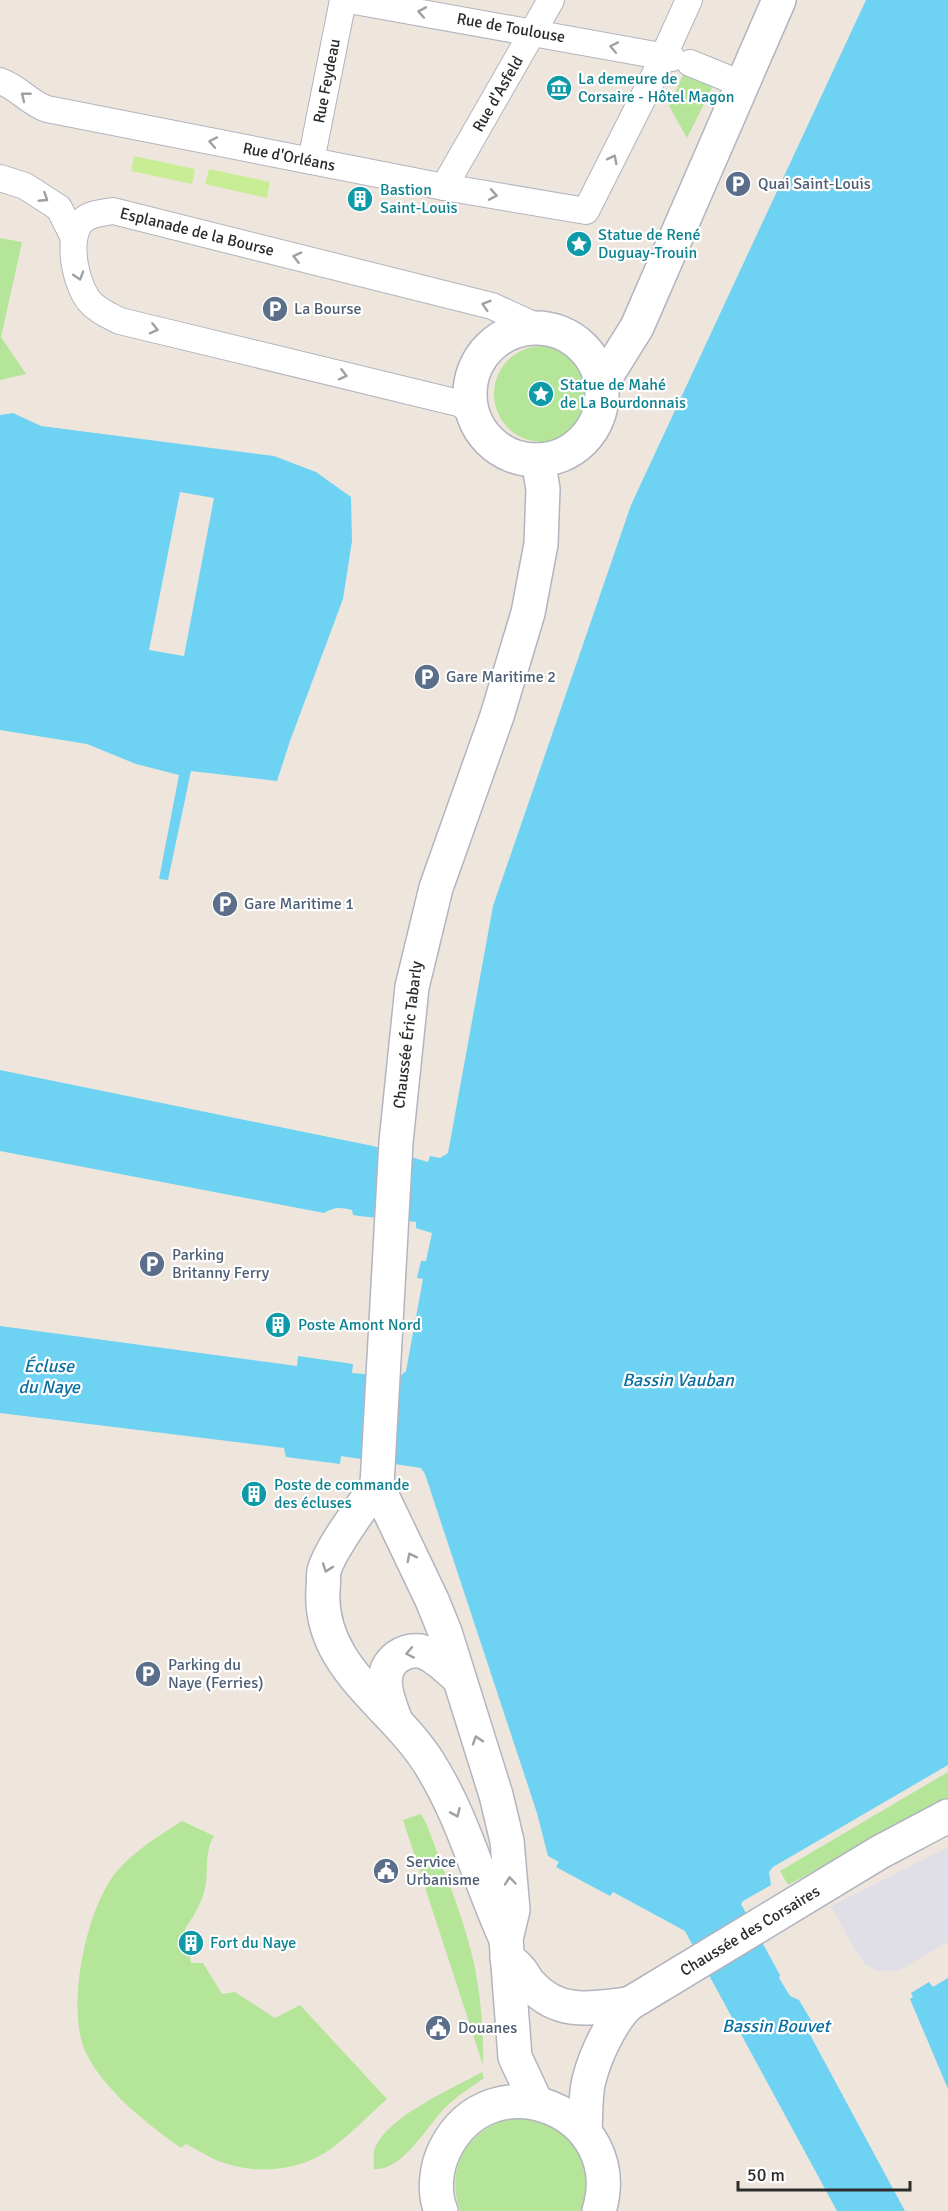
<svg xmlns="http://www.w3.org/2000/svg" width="948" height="2211" font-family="Signika,sans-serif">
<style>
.industrial{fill:#e0dee6}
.green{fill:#b4e599}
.pitch{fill:#c9ed94}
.water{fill:#6ed2f2}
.pier{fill:#eee6dd}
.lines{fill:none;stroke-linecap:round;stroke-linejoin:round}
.street-casing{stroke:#b2b4bf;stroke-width:28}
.secondary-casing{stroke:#b2b4bf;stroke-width:36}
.street{stroke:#fff;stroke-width:26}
.secondary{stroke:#fff;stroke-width:33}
.oneway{stroke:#a0a0a0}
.labels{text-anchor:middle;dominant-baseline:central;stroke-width:4.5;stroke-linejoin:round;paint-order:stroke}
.street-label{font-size:16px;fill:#2c2c2c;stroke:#fff}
.culture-label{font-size:16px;fill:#0d838f;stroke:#fff;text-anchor:start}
.service-label{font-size:16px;fill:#4e5e75;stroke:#fff;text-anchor:start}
.water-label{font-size:18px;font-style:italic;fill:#0a70a1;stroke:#fff}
</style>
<rect width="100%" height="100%" fill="#eee6dd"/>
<polygon class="industrial" points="948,1847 948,1942 898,1971 878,1971 866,1965 854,1948 831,1906"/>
<g class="green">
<polygon points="683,75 709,85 712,88 687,138 669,106"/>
<polygon points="0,238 22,242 1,337 26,374 0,380"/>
<circle cx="542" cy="394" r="48"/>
<polygon points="948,1772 948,1799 788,1885 780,1871"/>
<path d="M421,1814L427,1825C442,1866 460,1908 471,1951C480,1986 484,2029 483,2065L403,1820Z"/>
<path d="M182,1821L214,1836C205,1851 208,1865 206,1882C204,1900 195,1914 185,1929L191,1963H203L222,1994L235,1992L275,2018L300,2005L387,2099C369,2115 352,2133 332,2148C300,2172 255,2175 218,2161C207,2156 196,2149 186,2144L181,2148C146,2123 107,2093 87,2055C64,2012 86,1907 117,1871C135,1850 159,1836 182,1821Z"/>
<path d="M482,2072L484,2078C473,2086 460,2094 450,2103C429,2121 404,2172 374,2169C374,2164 373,2156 374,2151C385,2117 452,2089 482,2072Z"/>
<path d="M523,2116L555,2124L587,2160V2211H460C443,2162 473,2122 523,2116Z"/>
</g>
<g class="pitch">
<polygon points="134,156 195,169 192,184 131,171"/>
<polygon points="209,169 270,182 267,198 205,184"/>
</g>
<g class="water">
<path d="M866,0H948V1765L773,1867L769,1872L771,1885L743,1901L741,1904L780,1975L779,1978L790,1996L799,2000L815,2027L808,2031L905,2211H837L685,1931L613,1892L610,1896L556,1867L559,1862L548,1856L537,1813L425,1474L421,1468L341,1456L340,1464L286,1457L284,1448L0,1413V1326L297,1366L298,1356L353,1364L352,1373L399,1377L406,1371L423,1279L417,1278L421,1261H426L432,1233L416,1228V1222L359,1216L353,1215L352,1210C339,1207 335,1207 324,1213L0,1151V1070L373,1146L428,1162L430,1156L440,1158L448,1153L493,906L631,505Z"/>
<polygon points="13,413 41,426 274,456 316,472 351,497 352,541 343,599 290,741 277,781 191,771 168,880 159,879 179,775 136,764 87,744 0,730 0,415"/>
<polygon points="948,1978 948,2089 910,1999 913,1997 911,1993 929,1982 933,1987"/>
</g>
<polygon class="pier" points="180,492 214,498 184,656 149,650"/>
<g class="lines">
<g class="street-casing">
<g id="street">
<polyline points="349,0 672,58"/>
<polyline points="690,63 744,85"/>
<path d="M0,81C18,87 29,103 47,109L444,187L586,211L660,64L689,0"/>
<polyline points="311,161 343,0"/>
<polyline points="0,178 25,186 59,208 73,236"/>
<polyline points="444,187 551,0"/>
<path d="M473,413L459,403L446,400L120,321C110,316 100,312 92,304C76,289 65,238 82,221C90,213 102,213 113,211L492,306L540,328"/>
</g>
</g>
<g class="secondary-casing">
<g id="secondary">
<circle cx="536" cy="394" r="66"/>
<polyline points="602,383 637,327 779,0"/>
<path d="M377,1485C363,1506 330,1548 324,1571C323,1576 324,1583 323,1589C318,1667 392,1704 429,1763C464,1818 479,1881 506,1939"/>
<path d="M395,1719C388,1699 376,1673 397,1657C404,1652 411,1650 420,1651C435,1654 447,1669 459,1678"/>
<path d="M507,1958C512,1962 517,1966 521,1971C525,1976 527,1982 532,1986C560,2016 592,2008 629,2004"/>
<polyline points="536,2102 515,2057 506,1939 513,1910 507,1841 496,1795 445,1632 432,1600 377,1485 396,1142 412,987 436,888 497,716 528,613 541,544 543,489 538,460"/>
<path d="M585,2132C586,2115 585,2095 589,2080C595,2056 611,2021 629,2004L880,1852L948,1816"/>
<path d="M441,2211C433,2192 436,2167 445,2149C492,2056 629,2112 599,2211"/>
</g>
</g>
<use href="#street" class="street"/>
<use href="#secondary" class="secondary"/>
</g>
<defs><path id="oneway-chevron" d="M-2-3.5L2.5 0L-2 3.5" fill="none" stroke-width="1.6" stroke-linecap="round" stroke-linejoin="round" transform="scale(1.5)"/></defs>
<g class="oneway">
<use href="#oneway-chevron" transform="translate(422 12) rotate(-170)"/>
<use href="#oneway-chevron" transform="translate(614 47) rotate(-169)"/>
<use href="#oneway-chevron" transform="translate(25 96) rotate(-141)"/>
<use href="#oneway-chevron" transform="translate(213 142) rotate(-169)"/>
<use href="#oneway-chevron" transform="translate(613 159) rotate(-63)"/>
<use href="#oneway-chevron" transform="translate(493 195) rotate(10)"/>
<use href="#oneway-chevron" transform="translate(44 198) rotate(33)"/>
<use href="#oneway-chevron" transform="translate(297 257) rotate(-166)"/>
<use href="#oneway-chevron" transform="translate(79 276) rotate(73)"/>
<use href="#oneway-chevron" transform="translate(486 305) rotate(-163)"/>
<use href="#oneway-chevron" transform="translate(154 329) rotate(14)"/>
<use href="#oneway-chevron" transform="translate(343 375) rotate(14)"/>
<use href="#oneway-chevron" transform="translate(411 1557) rotate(-117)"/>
<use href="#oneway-chevron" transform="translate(327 1568) rotate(109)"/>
<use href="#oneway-chevron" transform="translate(410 1653) rotate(169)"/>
<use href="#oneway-chevron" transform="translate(477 1740) rotate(-108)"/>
<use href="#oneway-chevron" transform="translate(456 1813) rotate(66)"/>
<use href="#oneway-chevron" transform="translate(510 1881) rotate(-95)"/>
</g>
<defs>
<g id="museum-disc" transform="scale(1.35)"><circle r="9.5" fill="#0f9aa8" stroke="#fff"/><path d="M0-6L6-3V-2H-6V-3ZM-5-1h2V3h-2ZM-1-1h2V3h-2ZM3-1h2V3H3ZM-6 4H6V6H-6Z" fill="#fff"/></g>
<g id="parking-disc" transform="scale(1.35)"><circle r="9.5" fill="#5c6f8a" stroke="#fff"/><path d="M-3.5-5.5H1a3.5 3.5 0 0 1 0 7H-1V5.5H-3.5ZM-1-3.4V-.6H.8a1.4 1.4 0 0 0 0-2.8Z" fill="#fff"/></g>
<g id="building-disc" transform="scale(1.35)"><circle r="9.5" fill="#0f9aa8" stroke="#fff"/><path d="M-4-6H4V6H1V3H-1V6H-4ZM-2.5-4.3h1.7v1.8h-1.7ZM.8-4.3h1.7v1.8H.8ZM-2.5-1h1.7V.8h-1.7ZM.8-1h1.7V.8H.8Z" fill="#fff"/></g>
<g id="sight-disc" transform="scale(1.35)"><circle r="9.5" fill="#0f9aa8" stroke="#fff"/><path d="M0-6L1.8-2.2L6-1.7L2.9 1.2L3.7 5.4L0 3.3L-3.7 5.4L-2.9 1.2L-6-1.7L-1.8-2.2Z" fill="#fff"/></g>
<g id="civic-disc" transform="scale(1.35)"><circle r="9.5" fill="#5c6f8a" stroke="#fff"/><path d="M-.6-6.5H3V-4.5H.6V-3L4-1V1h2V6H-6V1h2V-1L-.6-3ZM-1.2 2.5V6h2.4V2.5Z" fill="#fff"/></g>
</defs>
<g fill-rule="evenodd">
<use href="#museum-disc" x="559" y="88"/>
<use href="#parking-disc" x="738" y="184"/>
<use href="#building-disc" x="360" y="199"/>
<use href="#sight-disc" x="579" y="244"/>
<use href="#parking-disc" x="275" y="309"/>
<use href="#sight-disc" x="541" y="394"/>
<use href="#parking-disc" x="427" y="677"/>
<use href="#parking-disc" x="225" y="904"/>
<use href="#parking-disc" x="152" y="1264"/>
<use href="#building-disc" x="278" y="1325"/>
<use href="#building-disc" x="254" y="1494"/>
<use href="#parking-disc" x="148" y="1674"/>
<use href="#civic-disc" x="386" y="1871"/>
<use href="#building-disc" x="191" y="1943"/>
<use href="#civic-disc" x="438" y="2028"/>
</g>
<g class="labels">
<g class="street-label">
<text transform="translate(511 28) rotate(10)">Rue de Toulouse</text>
<text transform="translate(327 81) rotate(-79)">Rue Feydeau</text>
<text transform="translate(498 94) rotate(-60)">Rue d'Asfeld</text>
<text transform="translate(289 157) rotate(11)">Rue d'Orléans</text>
<text transform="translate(197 232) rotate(14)">Esplanade de la Bourse</text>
<text transform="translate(408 1035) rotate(-83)">Chaussée Éric Tabarly</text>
<text transform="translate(750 1931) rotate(-31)">Chaussée des Corsaires</text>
</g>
<g class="culture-label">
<text x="578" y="79">La demeure de<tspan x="578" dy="18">Corsaire - Hôtel Magon</tspan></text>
<text x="380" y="190">Bastion<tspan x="380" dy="18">Saint-Louis</tspan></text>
<text x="598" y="235">Statue de René<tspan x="598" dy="18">Duguay-Trouin</tspan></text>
<text x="560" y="385">Statue de Mahé<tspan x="560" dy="18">de La Bourdonnais</tspan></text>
<text x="298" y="1325">Poste Amont Nord</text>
<text x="274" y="1485">Poste de commande<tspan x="274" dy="18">des écluses</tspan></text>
<text x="210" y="1943">Fort du Naye</text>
</g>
<g class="service-label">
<text x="758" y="184">Quai Saint-Louis</text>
<text x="294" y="309">La Bourse</text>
<text x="446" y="677">Gare Maritime 2</text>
<text x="244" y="904">Gare Maritime 1</text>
<text x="172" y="1255">Parking<tspan x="172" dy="18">Britanny Ferry</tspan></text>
<text x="168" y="1665">Parking du<tspan x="168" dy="18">Naye (Ferries)</tspan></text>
<text x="406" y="1862">Service<tspan x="406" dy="18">Urbanisme</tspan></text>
<text x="458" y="2028">Douanes</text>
</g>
<g class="water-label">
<text x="49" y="1366">Écluse<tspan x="49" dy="21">du Naye</tspan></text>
<text x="678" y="1380">Bassin Vauban</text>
<text x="776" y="2026">Bassin Bouvet</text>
</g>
</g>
<path d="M738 2181v9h172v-9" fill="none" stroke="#2c2c2c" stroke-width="3"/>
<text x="747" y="2181" font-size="18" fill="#2c2c2c" stroke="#ffffff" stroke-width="4.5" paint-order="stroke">50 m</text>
</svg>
